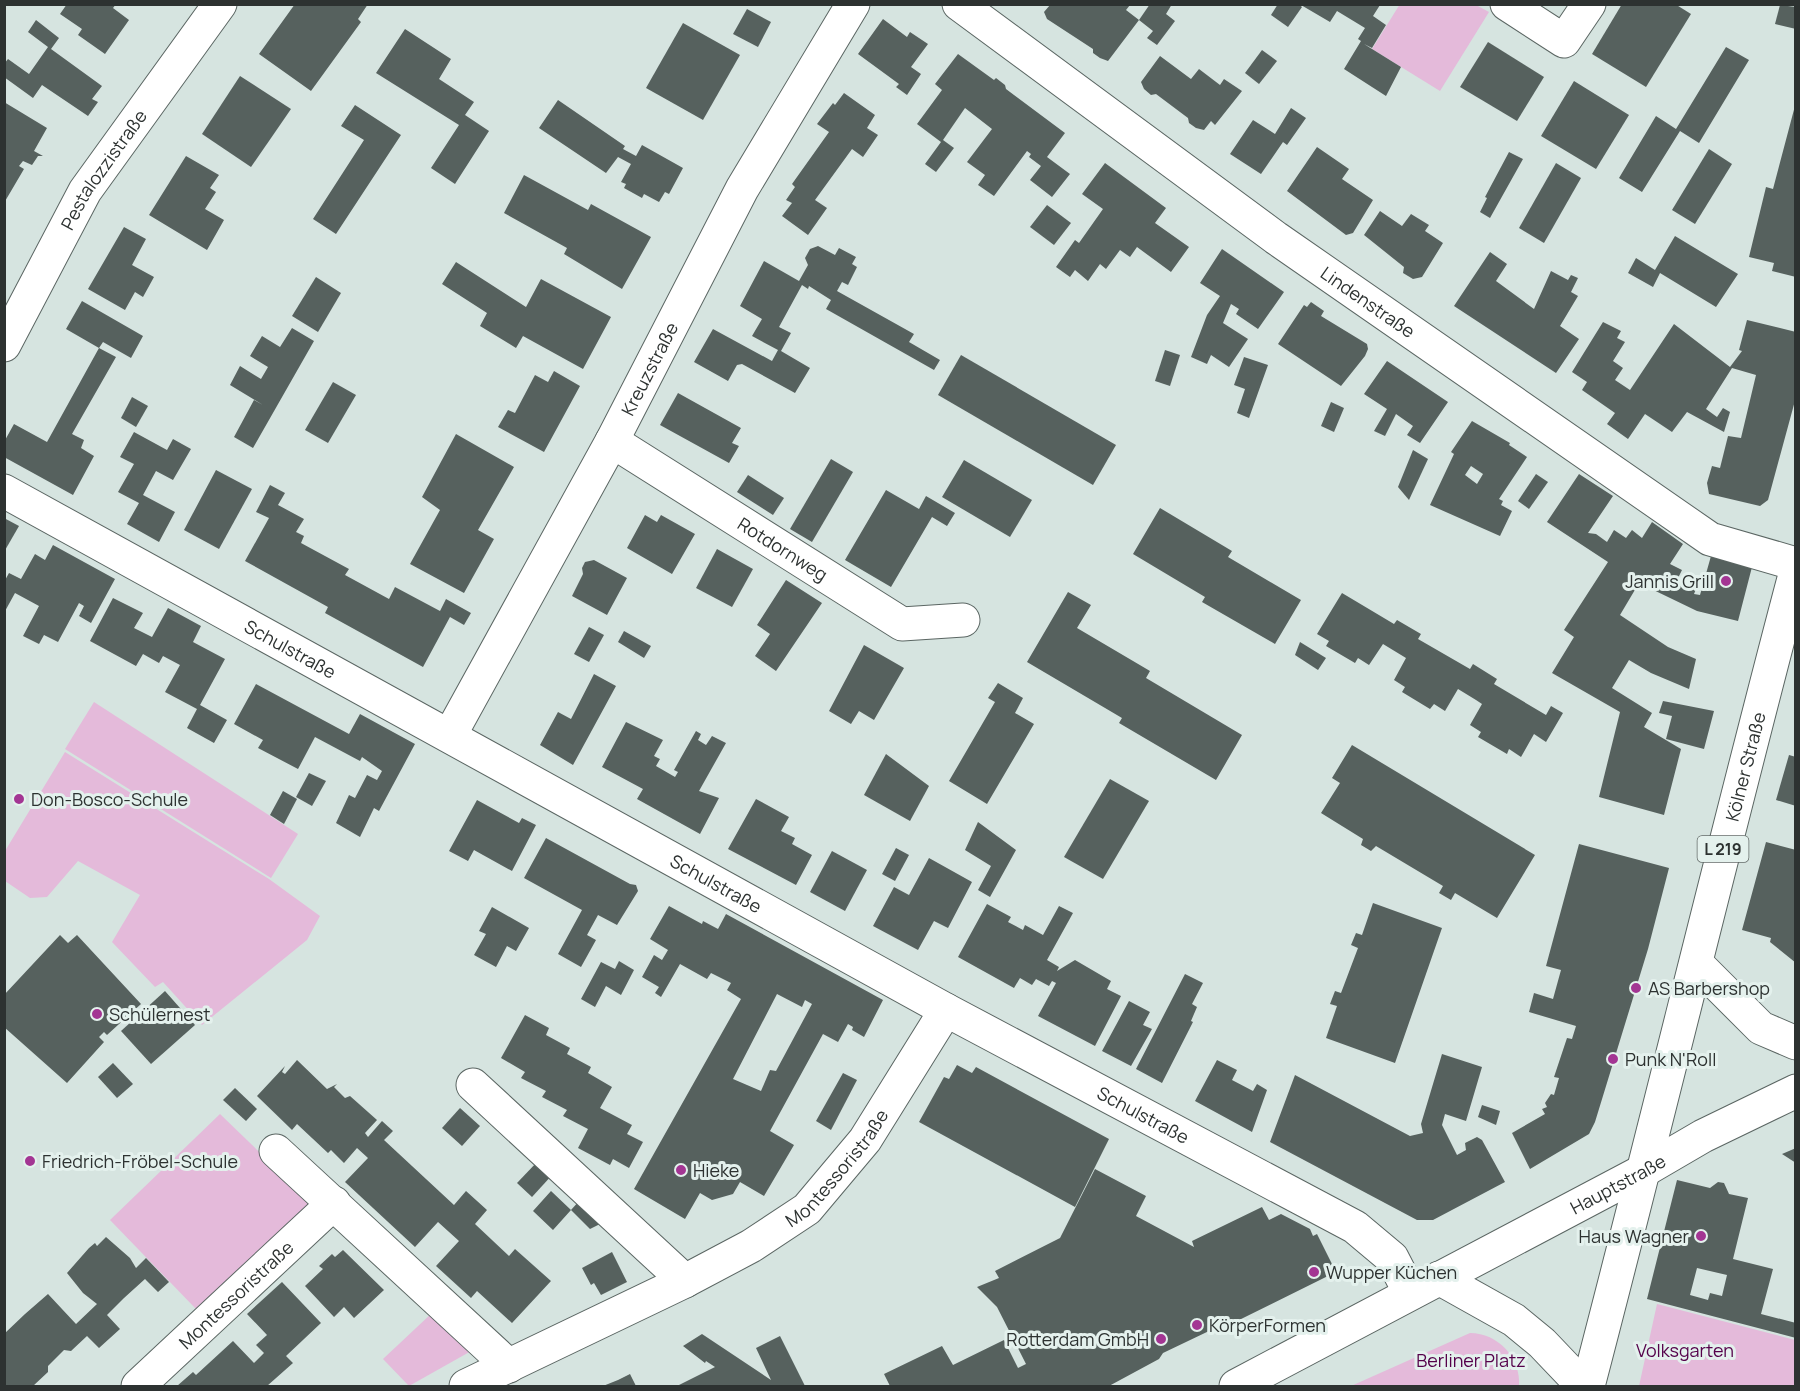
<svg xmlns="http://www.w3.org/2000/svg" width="1800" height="1391" font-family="Manrope,sans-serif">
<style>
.green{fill:#e4bada}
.building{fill:#56615e;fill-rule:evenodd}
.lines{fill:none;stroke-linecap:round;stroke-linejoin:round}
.minor-casing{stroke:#5b6663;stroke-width:35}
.major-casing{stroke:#5b6663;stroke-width:35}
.minor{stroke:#fff;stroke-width:33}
.major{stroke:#fff;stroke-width:33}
.poi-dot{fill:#a33593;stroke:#e4f1ed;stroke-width:2}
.labels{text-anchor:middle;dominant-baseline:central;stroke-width:6;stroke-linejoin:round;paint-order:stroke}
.shield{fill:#e4f1ed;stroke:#646b69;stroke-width:1.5}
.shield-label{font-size:16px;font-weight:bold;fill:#2d3231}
.street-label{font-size:18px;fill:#2d3231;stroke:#e4f1ed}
.poi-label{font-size:18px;fill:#2d3231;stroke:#e4f1ed;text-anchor:start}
.park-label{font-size:18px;fill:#55024b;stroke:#e4f1ed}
</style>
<rect width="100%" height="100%" fill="#d6e4e0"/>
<g class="green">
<polygon points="1400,4 1476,5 1489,12 1440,91 1372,49"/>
<polygon points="94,702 298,834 271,878 65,749"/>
<polygon points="65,752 269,879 320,916 307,940 202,1025 163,982 155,987 112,942 140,895 78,861 47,897 30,898 5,881 5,851"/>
<polygon points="220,1114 313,1204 197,1310 110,1220"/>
<polygon points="1657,1304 1795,1340 1795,1386 1639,1386"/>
<polygon points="432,1313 473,1350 409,1386 383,1359"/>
<path d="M1470,1333C1498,1333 1521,1358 1519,1386H1351Z"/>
</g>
<g class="building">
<polygon points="67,4 116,4 113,8 129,20 105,54 78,35 82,29 60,14"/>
<polygon points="295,4 368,4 358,19 361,22 311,91 259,54"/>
<polygon points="1150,4 1172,4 1166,14 1175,21 1157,45 1147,38 1153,31 1139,20 1108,61 1100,58 1093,53 1093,49 1047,19 1044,12 1050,5 1130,5 1126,10 1139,20"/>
<polygon points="1278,4 1298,4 1302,7 1288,27 1271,15"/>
<polygon points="1622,4 1675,4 1691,14 1646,87 1592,54"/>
<polygon points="1301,5 1380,5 1373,16 1386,25 1372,48 1364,44 1401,67 1386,96 1344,69 1361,41 1358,39 1365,28 1337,11 1330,22"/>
<polygon points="1780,5 1796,7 1796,29 1775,24"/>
<polygon points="747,9 771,22 758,47 733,34"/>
<polygon points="883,19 907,37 910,32 928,44 911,67 921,74 907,95 896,87 899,84 858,54"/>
<polygon points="36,20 59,38 51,49 102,86 92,99 98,102 88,116 42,85 33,98 4,77 4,64 8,59 29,74 48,47 28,32"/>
<polygon points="683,23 740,55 703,120 646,88"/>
<polygon points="405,29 451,59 439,79 474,102 465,115 489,131 455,184 431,168 459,125 376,73"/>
<polygon points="1488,42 1544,77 1517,121 1460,87"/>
<polygon points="1726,47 1749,60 1699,143 1680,131 1642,192 1619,178 1656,116 1676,129"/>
<polygon points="1262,50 1277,61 1259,84 1245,73"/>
<polygon points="958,54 994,80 996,78 1005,85 1006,89 1065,133 1047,157 1070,174 1052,197 1030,180 1041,166 1029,157 1031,154 1027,151 994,196 978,185 985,175 967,162 992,129 965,108 943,140 954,148 936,172 925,164 941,142 917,124 942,90 935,84"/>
<polygon points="1160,56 1191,79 1199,69 1220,85 1224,79 1242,91 1215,125 1211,121 1204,130 1196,128 1189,123 1188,118 1156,94 1151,95 1144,89 1141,82"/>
<polygon points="240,76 291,109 251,167 202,134"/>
<polygon points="1574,81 1629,115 1596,169 1541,136"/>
<polygon points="844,93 875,115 867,128 878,135 863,157 852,149 815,200 827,208 808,235 782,216 792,203 786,200 795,187 792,184 829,132 817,124 833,103 835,105"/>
<polygon points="558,100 625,146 623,149 636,156 642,145 683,168 669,194 665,192 659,202 644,194 642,198 624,188 626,184 621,182 631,164 618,157 606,173 539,128"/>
<polygon points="4,102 47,128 34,151 43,156 38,156 32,165 23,161 19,166 24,169 4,203"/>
<polygon points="1796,102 1796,277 1772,271 1774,263 1749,257 1766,187 1773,189"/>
<polygon points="355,105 401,135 336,234 313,219 364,140 341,126"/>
<polygon points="1291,108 1306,118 1287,145 1283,142 1261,174 1230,154 1253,120 1275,134"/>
<polygon points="1317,147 1349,169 1342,179 1373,200 1353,233 1346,235 1287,191"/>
<polygon points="1709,149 1732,164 1695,224 1672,210"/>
<polygon points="1509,152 1523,159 1490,218 1480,212 1487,198 1485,197"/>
<polygon points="186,156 219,175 210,188 216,192 205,209 224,220 207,250 149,215"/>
<polygon points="1105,163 1166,208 1155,223 1189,247 1171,272 1137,247 1130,257 1120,250 1106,269 1100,264 1088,281 1075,270 1070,277 1056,267 1075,240 1079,243 1103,209 1082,194"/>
<polygon points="1556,163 1581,178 1544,243 1519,228"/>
<polygon points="524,175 588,210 591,204 651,237 622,289 564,254 567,248 504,213"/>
<polygon points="1047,205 1071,223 1054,245 1030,227"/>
<polygon points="1380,211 1402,226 1411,214 1429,225 1425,231 1443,243 1422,277 1413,279 1403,273 1404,267 1364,235"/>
<polygon points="124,227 146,239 132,265 154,277 143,297 135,292 125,310 88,289"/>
<polygon points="1675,236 1738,274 1716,307 1660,273 1653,287 1628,273 1636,258 1655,270"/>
<polygon points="818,246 835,255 839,248 856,257 852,264 857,267 848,285 842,282 837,291 914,334 909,342 940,360 934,370 826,309 831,300 809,286 808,289 802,285 779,327 791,333 781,351 810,368 795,393 742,364 737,365 728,381 694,362 713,329 772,361 778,350 752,336 762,319 740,306 764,261 799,281 808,265 805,258 810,249"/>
<polygon points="1222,249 1284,292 1258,329 1236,314 1239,309 1231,304 1223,323 1248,339 1229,367 1211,355 1207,364 1191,357 1207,315 1220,296 1200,283"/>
<polygon points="1490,252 1507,264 1496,281 1534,309 1551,271 1568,280 1571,275 1578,278 1571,292 1578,296 1560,326 1579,339 1556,373 1454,306"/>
<polygon points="456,262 526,307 541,279 611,317 583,369 523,336 516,348 480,326 487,313 442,284"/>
<polygon points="316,277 341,293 318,332 292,316"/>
<polygon points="82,301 143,336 131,358 103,342 99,348 66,329"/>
<polygon points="1311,302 1324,311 1321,316 1367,344 1368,349 1365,356 1341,386 1278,344 1304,305 1307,307"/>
<polygon points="1747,320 1796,332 1796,397 1768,500 1760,506 1709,494 1707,483 1712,466 1720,468 1728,436 1741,438 1756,375 1732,368 1706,409 1717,417 1723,408 1730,412 1724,432 1687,412 1672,432 1645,414 1628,439 1607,424 1615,413 1582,390 1587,382 1572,372 1603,322 1621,331 1617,338 1625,342 1613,361 1623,368 1615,380 1630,390 1674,324 1730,367 1742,351 1739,350"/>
<polygon points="292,328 314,341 253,448 234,437 254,400 263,405 230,385 240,366 261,379 268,367 250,356 262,336 280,347"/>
<polygon points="99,348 116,357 72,434 84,440 81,448 94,456 73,495 4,457 4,442 14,424 47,442"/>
<polygon points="1165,350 1180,355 1170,386 1155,381"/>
<polygon points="961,355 1116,445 1093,485 938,395"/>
<polygon points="1244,357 1268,365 1249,418 1237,413 1245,389 1234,385"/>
<polygon points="1387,361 1448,402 1420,443 1407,435 1413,426 1396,414 1385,436 1374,431 1387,409 1364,394"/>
<polygon points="554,371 580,386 544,452 498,427 508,410 515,413 535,375 548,382"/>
<polygon points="333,382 356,395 328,443 305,430"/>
<polygon points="678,393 741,428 732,443 739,446 729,463 660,425"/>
<polygon points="132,397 148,406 136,427 121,418"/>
<polygon points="1331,402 1344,408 1334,432 1321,426"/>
<path d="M1472,421L1510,443L1509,445L1527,457L1499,499L1503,501L1501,505L1512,511L1500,536L1430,505L1454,454L1451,452ZM1471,466L1483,474L1477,484L1465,475Z"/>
<polygon points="134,432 167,450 173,439 191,449 173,480 156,471 143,495 175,512 159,542 127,524 139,503 118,492 134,464 120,457"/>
<polygon points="456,434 514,467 478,530 494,539 464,593 410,564 440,510 422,497"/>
<polygon points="1413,450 1428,459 1409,500 1398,487"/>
<polygon points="831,459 853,472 812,542 790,529"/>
<polygon points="964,460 1032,500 1010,537 942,497"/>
<polygon points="216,470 252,489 219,549 184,530"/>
<polygon points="1536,474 1548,482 1529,509 1518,501"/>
<polygon points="1579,474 1613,496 1588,533 1596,534 1607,542 1614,530 1626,538 1632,530 1642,538 1652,522 1683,544 1670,564 1682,570 1677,580 1696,589 1694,594 1700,595 1711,556 1752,567 1738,621 1697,611 1639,583 1620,615 1668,647 1696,659 1689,689 1651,673 1629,660 1612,688 1652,713 1644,727 1681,749 1664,815 1599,797 1620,712 1552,673 1574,637 1564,630 1608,562 1547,522"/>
<polygon points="748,475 784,498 773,515 737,492"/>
<polygon points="270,485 285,493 278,505 304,519 296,532 304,536 301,543 349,569 345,575 389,599 395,587 440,611 446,599 471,613 464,625 450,617 423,667 325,613 328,607 245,561 269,518 256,512"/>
<polygon points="886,490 919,509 926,496 955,513 947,526 932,517 891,587 845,560"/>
<polygon points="1160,508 1232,551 1228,557 1301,600 1275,644 1202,602 1205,597 1133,554"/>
<polygon points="645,515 657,522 661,515 695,534 672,574 627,548"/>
<polygon points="4,518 19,526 4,552"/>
<polygon points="53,545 115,579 91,623 79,616 84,606 79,603 58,642 44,635 39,644 23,636 39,606 15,593 4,613 4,582 9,573 21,579 35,554 45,560"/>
<polygon points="717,549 753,569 732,607 696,588"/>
<polygon points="594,560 627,578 607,615 572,596 583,574 582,568 585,562"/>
<polygon points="786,580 822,603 776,671 755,656 770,634 757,625"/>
<polygon points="1068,592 1091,605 1077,628 1150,671 1146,678 1242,735 1216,780 1119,723 1122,718 1027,662"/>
<polygon points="1342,593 1394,624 1397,620 1421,634 1418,639 1470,669 1473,664 1497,679 1494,684 1546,715 1551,706 1563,713 1546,742 1534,734 1521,757 1509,749 1507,754 1478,737 1481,732 1470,725 1482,704 1476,700 1458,689 1445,711 1434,704 1430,709 1402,692 1405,687 1394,680 1406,658 1383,644 1369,665 1358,658 1355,663 1326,646 1329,641 1317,634"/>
<polygon points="113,598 143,613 134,628 152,637 168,608 201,626 193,642 225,659 200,705 227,720 214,743 187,728 197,709 165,692 180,665 163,656 159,663 143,654 136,666 90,641"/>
<polygon points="589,627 604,635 589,662 574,654"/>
<polygon points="624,631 651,646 644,658 618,642"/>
<polygon points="1300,642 1326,658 1318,670 1295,655"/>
<polygon points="864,645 904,668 874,720 859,711 851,724 829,711"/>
<polygon points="594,674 616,686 573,765 540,745 558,712 571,719"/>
<polygon points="998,683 1023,698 1015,713 1034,724 987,804 949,781 995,702 988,698"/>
<polygon points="256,684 349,734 360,714 415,744 379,811 374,808 360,837 336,823 349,795 355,798 367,775 377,780 382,771 362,757 360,761 315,737 298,769 258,748 263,740 234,724"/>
<polygon points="1663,701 1714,711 1704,749 1666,739 1672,716 1659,713"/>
<polygon points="626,722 663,740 654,756 660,759 656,766 675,777 678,772 674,770 696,731 701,734 698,740 706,745 712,736 726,743 699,791 719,798 700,834 637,799 643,789 602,767"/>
<polygon points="1352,745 1535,855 1497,918 1455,893 1451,900 1439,893 1443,886 1376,846 1371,851 1361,845 1363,839 1321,813 1340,783 1332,778"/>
<polygon points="886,754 929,786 910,821 864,795"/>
<polygon points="1789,755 1796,757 1796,806 1776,800"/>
<polygon points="309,773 326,781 312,806 296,797"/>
<polygon points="1110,779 1149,801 1103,879 1064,857"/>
<polygon points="283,791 297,799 284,824 270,815"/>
<polygon points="756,799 789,817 781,831 795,838 792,844 812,855 796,885 728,849"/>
<polygon points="477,800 519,823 522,818 536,825 512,871 474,850 468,861 449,851"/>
<polygon points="978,822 1016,850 990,897 978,890 991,866 965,850"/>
<polygon points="546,838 630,884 636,885 638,891 617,925 598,915 587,935 596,940 581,967 558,954 582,910 524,878"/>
<polygon points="1766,842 1796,850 1796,963 1770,942 1771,938 1742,930"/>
<polygon points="1579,844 1669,868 1648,949 1595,1122 1589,1134 1530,1169 1512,1133 1545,1114 1542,1109 1547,1107 1545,1103 1551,1094 1554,1095 1559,1078 1554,1077 1567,1038 1572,1039 1576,1026 1529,1012 1534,993 1553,999 1561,970 1546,966"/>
<polygon points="896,848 909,855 895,881 882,874"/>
<polygon points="832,851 867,870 845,911 810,892"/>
<polygon points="929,858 972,882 948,928 934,921 918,950 873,926 894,887 909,895"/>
<polygon points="1373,903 1442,928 1395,1063 1326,1038 1337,1006 1330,1004 1335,991 1341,993 1358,948 1351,945 1356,933 1362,935"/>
<polygon points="987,904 1011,917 1008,922 1023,930 1025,925 1043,935 1059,906 1073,913 1047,960 1059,967 1057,971 1075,960 1111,981 1107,989 1121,996 1095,1046 1038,1016 1056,983 1052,981 1049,986 1036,979 1032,985 1020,978 1014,988 958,957"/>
<path d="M669,906L702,924L703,921L718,929L726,914L883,1000L864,1037L852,1030L853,1027L848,1024L838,1042L823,1034L770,1131L794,1145L764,1196L740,1182L733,1194L712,1200L700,1193L685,1219L634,1189L741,999L727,990L731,983L711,973L707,979L680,964L661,997L655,993L659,987L642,977L654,955L662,960L668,950L650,939ZM777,994L802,1007L805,1000L812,1004L776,1071L770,1070L761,1091L733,1079Z"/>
<polygon points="492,907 529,928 516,951 507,946 496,967 474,955 486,934 479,931"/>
<polygon points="60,935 68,943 77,935 141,1004 107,1035 104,1032 99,1037 104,1042 67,1083 4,1027 4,995"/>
<polygon points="619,961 634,970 621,995 606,986 595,1007 581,999 601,962 615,969"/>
<polygon points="1185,974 1203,983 1192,1004 1197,1007 1191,1021 1193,1022 1162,1083 1136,1069"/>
<polygon points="165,991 195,1025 151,1064 121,1031"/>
<polygon points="1129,1001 1150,1012 1143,1025 1152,1029 1131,1066 1102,1051"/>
<polygon points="525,1015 549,1028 546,1035 570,1048 567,1054 591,1067 588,1073 612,1087 600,1108 632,1125 627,1134 643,1142 629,1168 613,1159 610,1165 578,1148 588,1129 563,1116 567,1110 542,1097 546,1091 521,1078 525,1072 501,1058"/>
<polygon points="1442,1054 1482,1067 1466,1121 1445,1114 1442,1125 1457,1155 1466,1150 1465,1143 1477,1137 1482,1140 1505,1182 1433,1220 1417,1220 1270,1142 1295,1075 1410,1136 1423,1133 1421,1124"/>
<polygon points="297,1060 327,1089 337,1084 334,1087 345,1098 350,1096 377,1120 365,1133 368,1137 382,1121 393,1131 384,1140 454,1205 466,1191 487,1210 475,1224 509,1256 515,1249 551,1281 512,1323 477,1291 471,1298 436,1266 459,1241 438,1222 415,1247 345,1182 368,1158 357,1148 344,1163 331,1150 328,1153 297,1124 292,1130 290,1128 257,1096 285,1066 282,1072 285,1074"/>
<polygon points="1217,1060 1237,1070 1232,1080 1253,1091 1257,1084 1267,1090 1252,1132 1195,1101"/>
<polygon points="113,1063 133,1084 117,1098 98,1077"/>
<polygon points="957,1065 972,1073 976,1067 1109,1139 1075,1207 919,1122 944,1077 949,1079"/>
<polygon points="843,1073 857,1080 831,1130 816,1121"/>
<polygon points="235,1088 257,1109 246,1121 223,1100"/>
<polygon points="1482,1105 1500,1111 1496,1125 1478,1117"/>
<polygon points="460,1108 480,1126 462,1146 442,1128"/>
<polygon points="1796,1148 1796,1163 1782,1154"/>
<polygon points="538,1161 553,1174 532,1197 517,1183"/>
<polygon points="1095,1169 1146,1196 1136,1216 1194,1247 1192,1241 1262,1207 1269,1220 1281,1214 1310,1229 1313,1236 1317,1234 1336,1272 1233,1323 1232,1320 1163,1353 1159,1359 1109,1386 890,1386 884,1374 942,1346 953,1365 1004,1340 1018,1368 1026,1364 997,1307 977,1287 999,1278 995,1271 1060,1238"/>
<path d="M1677,1180L1710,1188L1718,1182L1724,1183L1729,1194L1748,1198L1733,1259L1773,1269L1761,1314L1796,1323V1338L1647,1299ZM1697,1268L1727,1275L1722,1296L1710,1293L1708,1300L1690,1295Z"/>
<polygon points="551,1191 571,1210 580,1200 604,1222 590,1229 571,1210 553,1230 533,1211"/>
<polygon points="106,1237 130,1258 136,1268 146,1258 169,1282 158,1292 145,1279 124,1298 107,1315 120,1329 99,1348 87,1336 71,1351 64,1350 48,1366 48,1372 33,1386 4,1386 4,1334 25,1314 48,1294 76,1324 97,1304 83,1293 67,1273 89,1248 95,1243 97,1246"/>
<polygon points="343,1250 384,1290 354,1318 344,1307 334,1317 305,1286 323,1269 319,1266 332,1254 335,1257"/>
<polygon points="612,1252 627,1282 601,1295 594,1283 591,1285 582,1268"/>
<polygon points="282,1282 321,1323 286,1356 293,1363 267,1386 177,1386 193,1372 196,1375 233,1341 254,1363 264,1353 256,1345 267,1335 247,1314"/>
<polygon points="702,1334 771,1380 756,1348 780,1336 805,1386 677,1386 715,1367 706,1361 705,1363 683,1346"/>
<polygon points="630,1374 636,1386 603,1386 618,1380"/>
</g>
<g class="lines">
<g class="minor-casing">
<g id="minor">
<path id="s1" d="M959,4L1276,238L1710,539L1796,564"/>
<polyline points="1507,4 1564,41 1589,4"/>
<path id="s2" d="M4,345L85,191L220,4"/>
<path id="s3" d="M612,441L902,624L963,620"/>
<path id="s4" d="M4,491L946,1010L1355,1227L1392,1258L1410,1293"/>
<path id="s5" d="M450,735L612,441L742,189L853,4"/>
<polyline points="1697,964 1761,1028 1796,1043"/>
<polyline points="473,1085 685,1281"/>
<polyline points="276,1151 509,1366"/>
<polyline points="1439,1278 1514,1320 1542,1343 1583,1386"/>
<path id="s6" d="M138,1386L334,1203"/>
<path id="s7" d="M466,1386L685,1281L751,1246L807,1209L865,1140L946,1010"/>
<path id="s8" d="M1236,1386L1643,1171L1703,1136L1796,1091"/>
</g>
</g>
<g class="major-casing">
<g id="major">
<path id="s9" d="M1588,1386C1659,1115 1724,842 1796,571"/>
</g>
</g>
<use href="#minor" class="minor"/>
<use href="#major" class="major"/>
</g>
<g class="poi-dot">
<circle cx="1726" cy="581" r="6"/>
<circle cx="19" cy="799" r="6"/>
<circle cx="1636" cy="988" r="6"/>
<circle cx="97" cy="1014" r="6"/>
<circle cx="1613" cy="1059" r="6"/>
<circle cx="30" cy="1161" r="6"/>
<circle cx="681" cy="1170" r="6"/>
<circle cx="1701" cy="1236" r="6"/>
<circle cx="1314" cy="1272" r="6"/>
<circle cx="1197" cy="1325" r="6"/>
<circle cx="1161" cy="1339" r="6"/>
</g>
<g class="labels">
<rect class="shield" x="1697.5" y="836" width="51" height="26" rx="4.5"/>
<g class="shield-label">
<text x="1723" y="849">L 219</text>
</g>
<g class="street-label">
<text stroke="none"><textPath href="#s2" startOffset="202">Pestalozzistraße</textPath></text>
<text stroke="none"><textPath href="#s1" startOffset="506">Lindenstraße</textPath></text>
<text stroke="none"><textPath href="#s5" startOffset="417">Kreuzstraße</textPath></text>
<text stroke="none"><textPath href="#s3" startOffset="202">Rotdornweg</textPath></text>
<text stroke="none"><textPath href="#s4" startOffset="327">Schulstraße</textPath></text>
<text stroke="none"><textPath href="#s9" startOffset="639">Kölner Straße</textPath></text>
<text stroke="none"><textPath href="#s4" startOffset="813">Schulstraße</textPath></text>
<text stroke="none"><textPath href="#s4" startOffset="1299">Schulstraße</textPath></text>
<text stroke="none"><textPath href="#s7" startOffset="435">Montessoristraße</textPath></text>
<text stroke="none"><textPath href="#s8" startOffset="432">Hauptstraße</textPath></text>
<text stroke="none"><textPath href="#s6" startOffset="134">Montessoristraße</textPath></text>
</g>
<g class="poi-label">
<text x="1714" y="581" text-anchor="end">Jannis Grill</text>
<text x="31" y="799">Don-Bosco-Schule</text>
<text x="1648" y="988">AS Barbershop</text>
<text x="109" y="1014">Schülernest</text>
<text x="1625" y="1059">Punk N'Roll</text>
<text x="42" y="1161">Friedrich-Fröbel-Schule</text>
<text x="693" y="1170">Hieke</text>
<text x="1689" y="1236" text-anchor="end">Haus Wagner</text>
<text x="1326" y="1272">Wupper Küchen</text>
<text x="1209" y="1325">KörperFormen</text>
<text x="1149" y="1339" text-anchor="end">Rotterdam GmbH</text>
</g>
<g class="park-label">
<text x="1685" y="1350">Volksgarten</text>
<text x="1471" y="1360">Berliner Platz</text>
</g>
</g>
<rect width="1800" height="1391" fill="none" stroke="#2d3231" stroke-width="12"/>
</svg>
